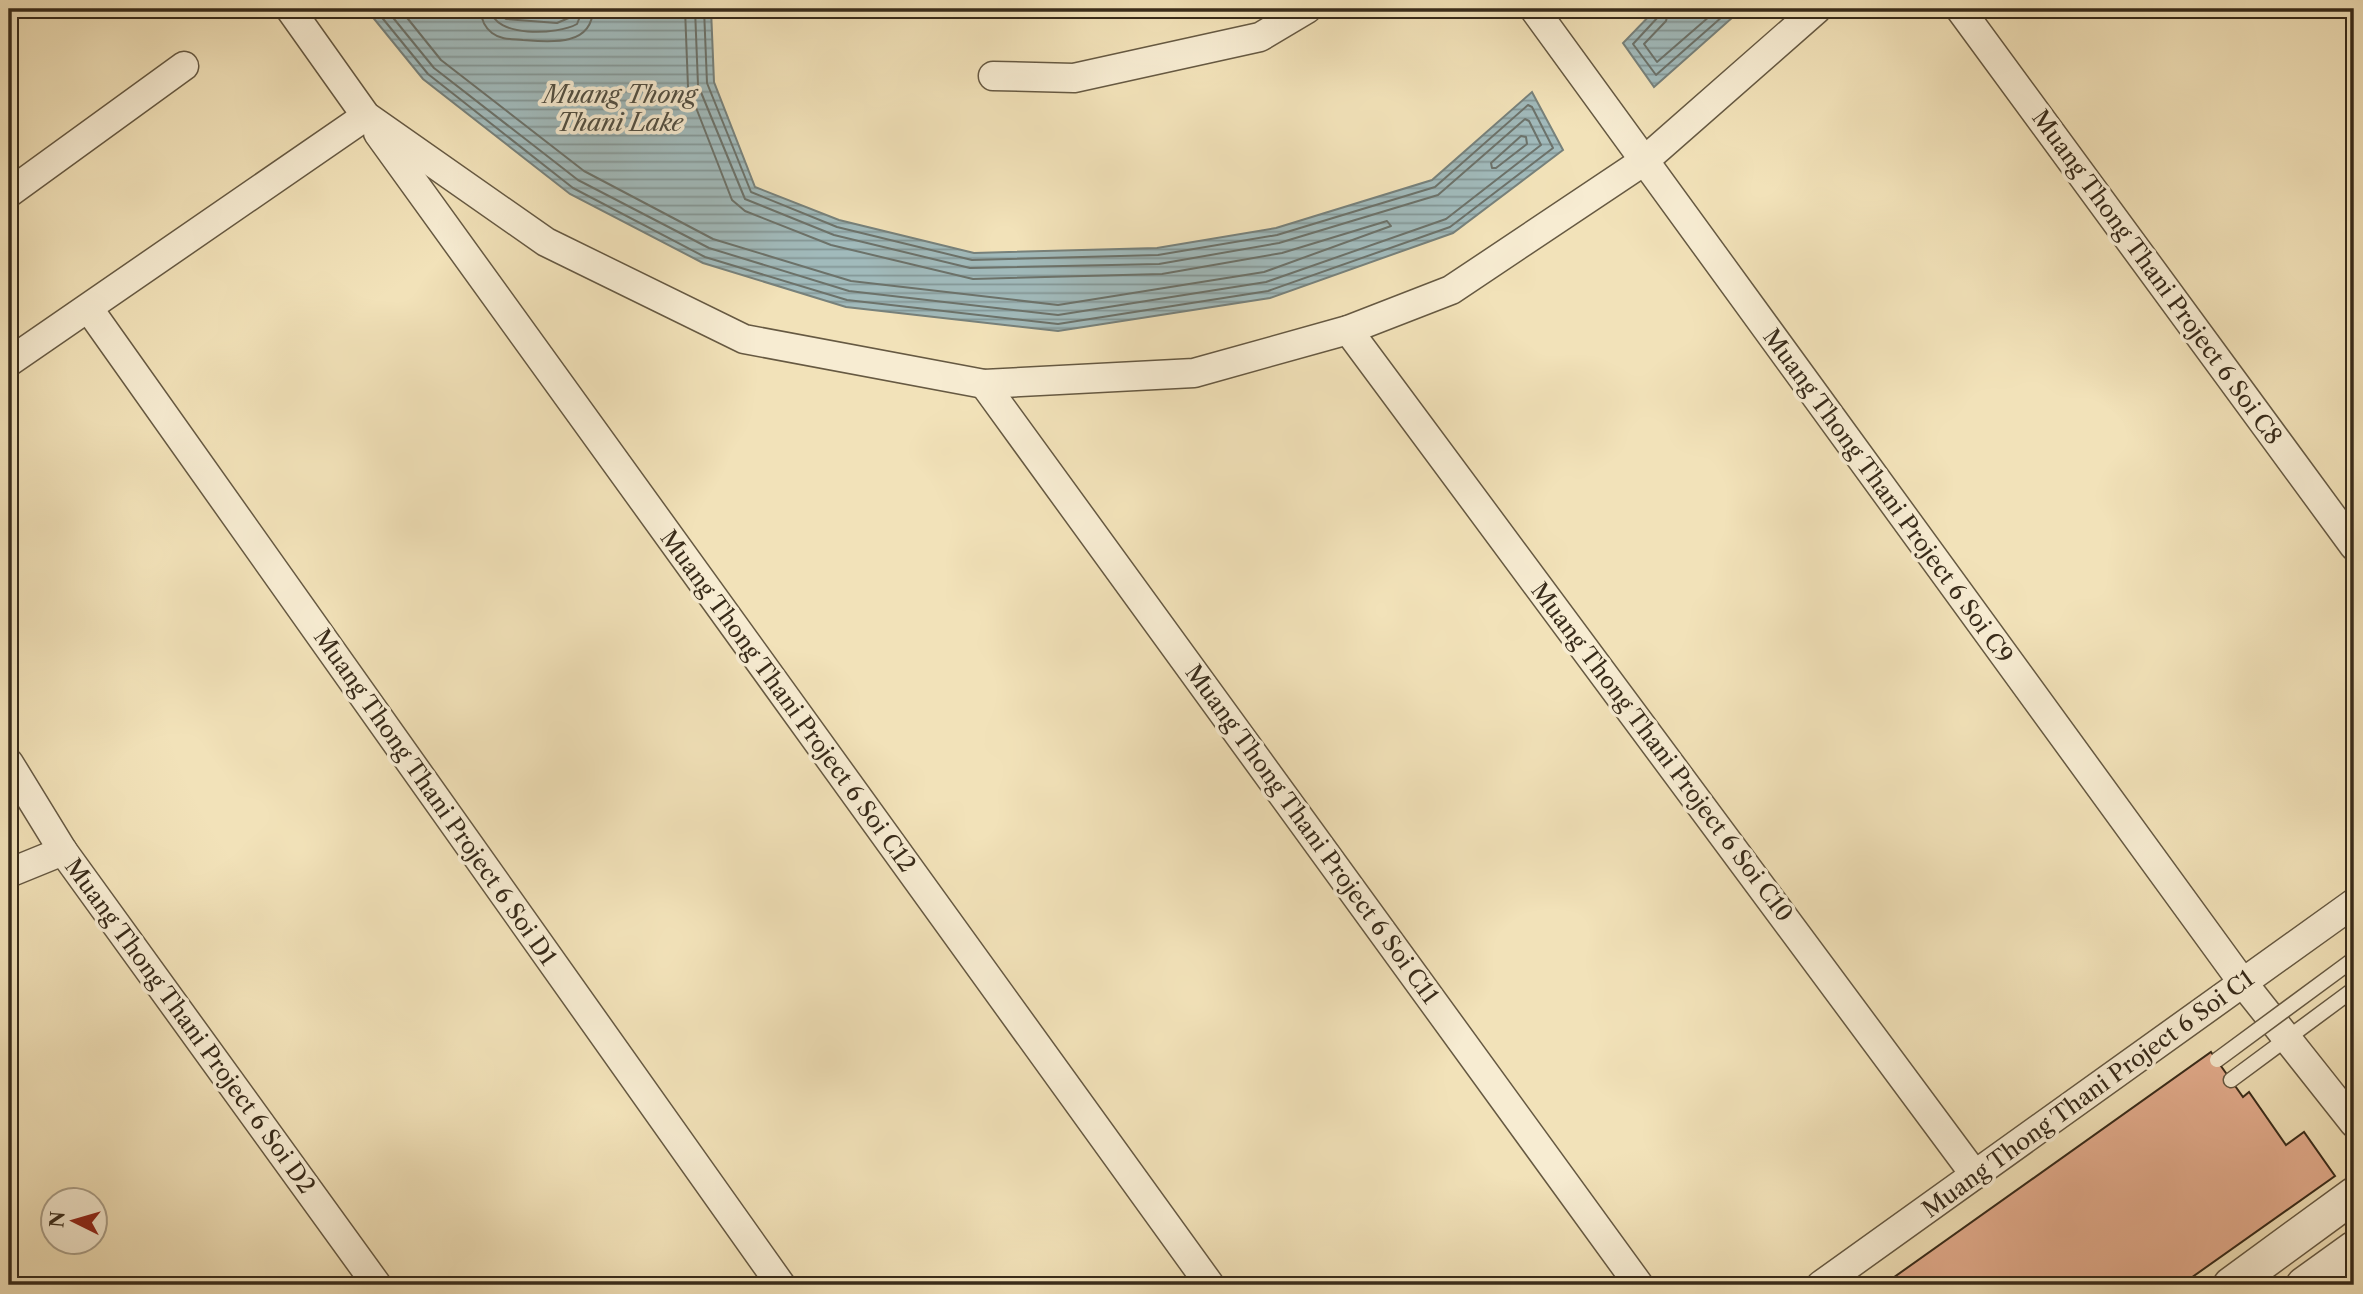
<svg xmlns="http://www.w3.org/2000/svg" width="2363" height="1294" font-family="'Libre Caslon Text',serif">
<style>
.water{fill:url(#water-rules);stroke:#77817b;stroke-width:2}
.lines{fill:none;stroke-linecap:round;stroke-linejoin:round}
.shore{stroke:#6c726a;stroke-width:2}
.building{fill:#e4ad8e;stroke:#382b1a;stroke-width:2}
.service-casing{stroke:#665942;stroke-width:17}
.minor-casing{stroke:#665942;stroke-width:31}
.tertiary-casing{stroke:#665942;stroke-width:38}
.service{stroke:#f7ecd2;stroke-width:14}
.minor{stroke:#f7ecd2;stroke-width:28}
.tertiary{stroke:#f7ecd2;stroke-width:35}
.service-bridge-casing{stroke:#665942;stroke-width:17;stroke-linecap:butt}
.service-bridge{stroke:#f7ecd2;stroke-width:14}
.labels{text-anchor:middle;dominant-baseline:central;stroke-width:7;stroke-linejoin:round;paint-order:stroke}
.street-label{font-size:23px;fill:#382b1a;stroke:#f7ecd2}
.water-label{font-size:24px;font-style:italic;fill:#524f42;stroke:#f7ecd2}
</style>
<defs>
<pattern id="water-rules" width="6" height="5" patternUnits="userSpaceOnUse" patternTransform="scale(1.75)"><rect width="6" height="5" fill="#a1babb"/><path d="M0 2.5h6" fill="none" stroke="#849797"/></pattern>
</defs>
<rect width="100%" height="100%" fill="#f2e2b9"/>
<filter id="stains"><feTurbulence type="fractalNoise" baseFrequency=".00286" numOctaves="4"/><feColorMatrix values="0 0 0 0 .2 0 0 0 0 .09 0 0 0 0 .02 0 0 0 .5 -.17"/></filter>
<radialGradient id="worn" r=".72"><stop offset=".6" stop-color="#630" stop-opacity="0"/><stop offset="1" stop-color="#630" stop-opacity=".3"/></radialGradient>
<g class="water">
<polygon points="366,9 481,9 557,17 573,9 711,9 714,82 755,187 839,220 974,253 1157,248 1276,228 1432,180 1532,92 1563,150 1453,233 1270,298 1058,331 846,307 703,263 570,194 423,79"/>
<polygon points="1656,9 1742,9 1654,87 1623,43"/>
</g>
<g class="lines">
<g class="shore">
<polyline points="375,9 428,74 573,188 705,257 847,300 1058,324 1268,291 1450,227 1553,148 1532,107 1528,105 1435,187 1277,235 1158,255 972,260 837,227 751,192 707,83 704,9"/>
<polyline points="386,9 434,68 578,180 709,248 849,291 1058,315 1266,282 1446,219 1541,145 1529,121 1525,119 1438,195 1279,243 1159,264 970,268 834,235 745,199 698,85 695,9"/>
<polyline points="400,9 441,60 584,171 713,239 851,281 1058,305 1264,272 1391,226 1387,221 1282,253 1162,274 973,279 831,245 745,211 732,200 688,87 685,9"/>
<path d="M480,9C481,18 484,27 492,33C501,40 513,39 523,40C550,42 592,47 593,9"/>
<path d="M491,9C493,38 558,35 577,24L583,9"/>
<polyline points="500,9 501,15 506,19 557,23 571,17 574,9"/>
<polyline points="1661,9 1659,16 1633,44 1656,75 1731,9"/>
<polyline points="1669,9 1666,21 1644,44 1657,62 1718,9"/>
<polygon points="1521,136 1526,137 1527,144 1496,168 1492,168 1491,163"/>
</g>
</g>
<polygon class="building" points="2211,1052 2243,1097 2249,1092 2286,1145 2304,1132 2335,1176 2181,1285 1883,1285"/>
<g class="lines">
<g class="service-casing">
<polyline id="service" points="2231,1080 2354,989"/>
</g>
<g class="minor-casing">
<g id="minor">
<polyline points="290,9 366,116 546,242 744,339 984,384 1194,373 1348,330 1451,290 1644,161 1817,9"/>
<polyline points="1534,9 2243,983 2354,1123"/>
<polyline points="1960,9 2354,546"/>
<polyline points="993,76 1074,78 1260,37 1307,9"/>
<polyline points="378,133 1210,1285"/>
<polyline points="9,193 184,66"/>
<polyline points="89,309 781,1285"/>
<polyline points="1348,330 1975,1175"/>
<polyline points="9,362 366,116"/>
<polyline points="984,384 1639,1285"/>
<polyline points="9,763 63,851 377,1285"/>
<polyline points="9,873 63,851"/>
<polyline points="1821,1285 2354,903"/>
</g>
</g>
<g class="tertiary-casing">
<g id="tertiary">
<polyline points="2231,1285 2354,1195"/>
<polyline points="2304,1285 2354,1249"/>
</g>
</g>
<use href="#service" class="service"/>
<use href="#minor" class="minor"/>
<use href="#tertiary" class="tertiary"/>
<g class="service-bridge-casing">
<polyline id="service-bridge" points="2217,1060 2354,959"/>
</g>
<use href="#service-bridge" class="service-bridge"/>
</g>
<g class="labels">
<g class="street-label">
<text transform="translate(2157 277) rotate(54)">Muang Thong Thani Project 6 Soi C8</text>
<text transform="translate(1888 496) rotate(54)">Muang Thong Thani Project 6 Soi C9</text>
<text transform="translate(788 701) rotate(54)">Muang Thong Thani Project 6 Soi C12</text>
<text transform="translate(1662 752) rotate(53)">Muang Thong Thani Project 6 Soi C10</text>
<text transform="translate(435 797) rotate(55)">Muang Thong Thani Project 6 Soi D1</text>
<text transform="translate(1312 834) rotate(54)">Muang Thong Thani Project 6 Soi C11</text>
<text transform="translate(190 1026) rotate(54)">Muang Thong Thani Project 6 Soi D2</text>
<text transform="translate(2088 1094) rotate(-36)">Muang Thong Thani Project 6 Soi C1</text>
</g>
<g class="water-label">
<text x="620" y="94">Muang Thong<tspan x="620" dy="28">Thani Lake</tspan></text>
</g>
</g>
<rect width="2363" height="1294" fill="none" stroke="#f2e2b9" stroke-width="35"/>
<rect x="10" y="10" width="2342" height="1273" fill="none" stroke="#382b1a" stroke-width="3.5"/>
<rect x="18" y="18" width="2328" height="1259" fill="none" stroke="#382b1a" stroke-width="2"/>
<g transform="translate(74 1221) rotate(275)"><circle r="33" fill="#f7ecd2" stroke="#ab9f88" stroke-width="2"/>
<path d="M0-5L12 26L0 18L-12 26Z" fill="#8f2418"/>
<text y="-10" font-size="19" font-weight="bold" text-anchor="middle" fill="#382b1a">N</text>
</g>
<rect width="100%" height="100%" filter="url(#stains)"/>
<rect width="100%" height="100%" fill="url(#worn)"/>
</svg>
